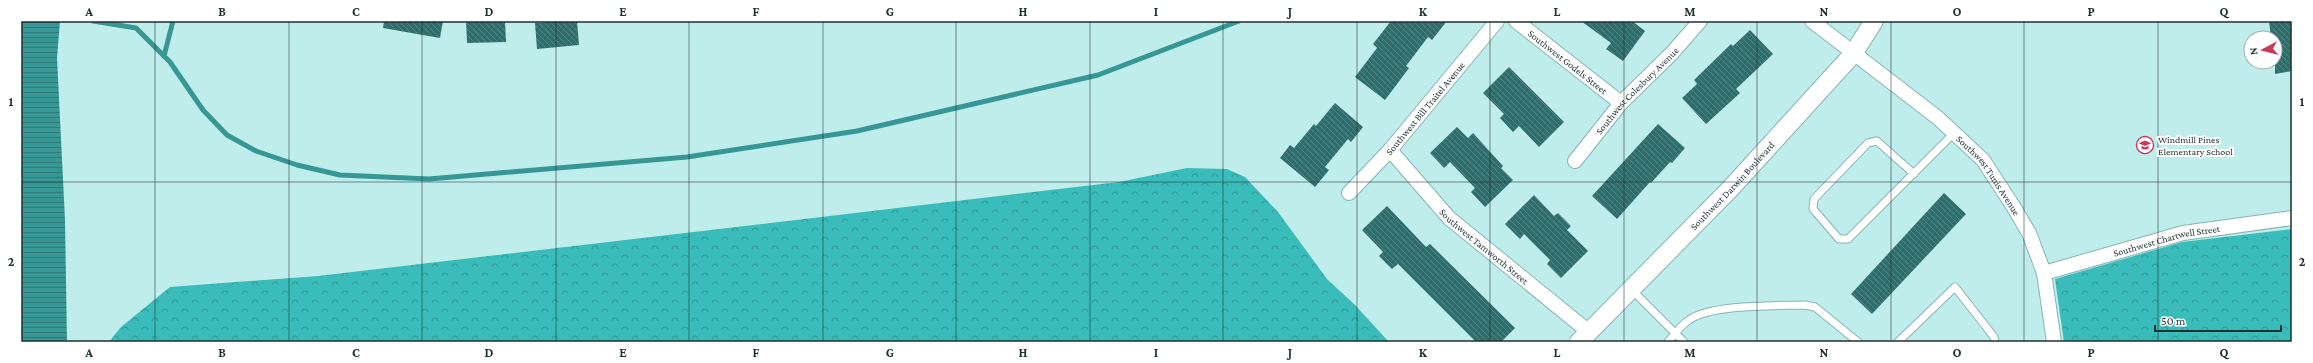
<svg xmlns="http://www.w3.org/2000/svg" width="2313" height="363" font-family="'Crimson Pro',serif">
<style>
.forest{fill:url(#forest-crowns)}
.water{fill:url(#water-rules)}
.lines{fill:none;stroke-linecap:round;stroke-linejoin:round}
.stream{stroke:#379795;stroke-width:5}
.building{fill:url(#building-back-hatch)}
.service-casing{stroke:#88b4b2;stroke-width:9}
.minor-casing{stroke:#88b4b2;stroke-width:16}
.tertiary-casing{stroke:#88b4b2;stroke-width:20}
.service{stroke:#fff;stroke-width:7}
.minor{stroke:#fff;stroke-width:14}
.tertiary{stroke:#fff;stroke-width:18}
.grid{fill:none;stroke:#1f3130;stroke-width:1;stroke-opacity:0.55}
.labels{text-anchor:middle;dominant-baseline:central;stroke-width:4;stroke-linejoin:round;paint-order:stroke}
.street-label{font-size:10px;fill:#1f3130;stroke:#fff}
.poi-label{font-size:10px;fill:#1f3130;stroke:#fff;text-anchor:start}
.neatline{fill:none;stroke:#1f3130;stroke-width:1.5}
.grid-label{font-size:13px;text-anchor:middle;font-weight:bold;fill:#1f3130}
</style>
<defs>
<pattern id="forest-crowns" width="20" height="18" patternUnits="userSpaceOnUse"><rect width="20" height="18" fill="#39bcba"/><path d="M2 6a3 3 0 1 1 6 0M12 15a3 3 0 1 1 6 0" fill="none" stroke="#2f9998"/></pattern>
<pattern id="water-rules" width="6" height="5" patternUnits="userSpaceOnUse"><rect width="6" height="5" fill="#379795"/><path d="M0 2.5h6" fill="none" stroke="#2e7c7a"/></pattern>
<pattern id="building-back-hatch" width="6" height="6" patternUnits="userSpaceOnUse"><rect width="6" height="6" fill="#2d6f6d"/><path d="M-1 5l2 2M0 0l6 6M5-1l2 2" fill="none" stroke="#518482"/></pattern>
</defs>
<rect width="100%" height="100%" fill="#bfedeb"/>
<g class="forest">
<polygon points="1187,168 1227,169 1245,177 1278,212 1327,279 1355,305 1389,342 109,342 121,327 170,287 318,276 1119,182"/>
<polygon points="2292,229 2292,342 2064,342 2055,279 2182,242"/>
</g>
<polygon class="water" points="21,21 60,21 57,58 65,220 67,342 21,342"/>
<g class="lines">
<g class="stream">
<polyline points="93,21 136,28 170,62 203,110 227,135 256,151 297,165 340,175 429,179 687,157 857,131 1098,75 1239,21"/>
<polyline points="164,56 173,21"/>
</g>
</g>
<g class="building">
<polygon points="384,21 443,21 440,38 383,28"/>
<polygon points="466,21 505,21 506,42 467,43"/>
<polygon points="561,21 577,21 579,45 537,49 535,23"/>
<polygon points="1391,21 1447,21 1432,40 1428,37 1406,66 1409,68 1385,100 1355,77 1377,48 1373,44"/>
<polygon points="1581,21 1632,21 1645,31 1623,61 1606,49 1611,43"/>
<polygon points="2269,21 2292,21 2292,71 2275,74 2275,38 2271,38"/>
<polygon points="1750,30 1773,54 1736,89 1740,93 1706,124 1682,98 1697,84 1694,80 1731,44 1733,46"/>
<polygon points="1509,67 1564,122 1539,147 1519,126 1513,132 1500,118 1504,114 1483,93"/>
<polygon points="1335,103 1363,127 1351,142 1348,139 1325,167 1329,170 1315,187 1280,158 1290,145 1294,148 1314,124 1316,126"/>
<polygon points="1658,124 1685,148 1672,163 1670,162 1651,183 1650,182 1617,219 1592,196"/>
<polygon points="1457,127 1468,138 1473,133 1503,166 1501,168 1513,180 1485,207 1471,192 1475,188 1450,162 1444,168 1430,153"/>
<polygon points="1944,193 1966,214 1872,314 1851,294"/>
<polygon points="1534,195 1554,216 1558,213 1571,226 1567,230 1588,251 1561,278 1547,264 1550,260 1524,234 1520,239 1505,224"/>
<polygon points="1387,206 1426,247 1430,244 1515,328 1501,342 1476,342 1398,264 1392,269 1379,256 1383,252 1362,230"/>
</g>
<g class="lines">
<g class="service-casing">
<g id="service">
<polyline points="1914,174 1877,141 1868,143 1814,199 1813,209 1839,239 1848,239 1954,133"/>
<polyline points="1631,289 1684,342"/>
<path d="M1668,342C1674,335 1681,325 1689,320C1711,304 1777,306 1805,305L1815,307L1858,342"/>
<polyline points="1898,342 1955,287 1994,337 1995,342"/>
</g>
</g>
<g class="minor-casing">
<g id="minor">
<path id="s1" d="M1516,21L1621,103"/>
<path id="s2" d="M1812,21L1938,118L1983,160L2013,206L2029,233L2044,273L2054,342"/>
<path id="s3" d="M1390,150L1449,218L1589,332"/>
<path id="s4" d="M1575,161L1621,103L1672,53L1700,21"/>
<path id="s5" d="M1349,193L1390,150L1497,21"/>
<path id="s6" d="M2044,273L2183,233L2292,218"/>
</g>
</g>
<g class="tertiary-casing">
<g id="tertiary">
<path id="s7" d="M1579,342L1730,189L1853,54L1874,21"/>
</g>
</g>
<use href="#service" class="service"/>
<use href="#minor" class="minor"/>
<use href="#tertiary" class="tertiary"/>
</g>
<path class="grid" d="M155,21V342M289,21V342M422,21V342M556,21V342M689,21V342M823,21V342M956,21V342M1090,21V342M1223,21V342M1357,21V342M1490,21V342M1624,21V342M1757,21V342M1891,21V342M2024,21V342M2158,21V342M21,182H2292"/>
<defs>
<g id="school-ring" transform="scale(0.9)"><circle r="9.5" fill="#fff" stroke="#ca3a58" stroke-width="1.5"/><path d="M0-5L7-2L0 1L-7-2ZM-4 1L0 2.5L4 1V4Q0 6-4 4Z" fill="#ca3a58"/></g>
</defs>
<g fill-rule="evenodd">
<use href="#school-ring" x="2145" y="145"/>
</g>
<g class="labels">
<g class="street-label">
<text stroke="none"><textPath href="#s1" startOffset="66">Southwest Godels Street</textPath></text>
<text stroke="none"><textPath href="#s4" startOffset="94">Southwest Colesbury Avenue</textPath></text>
<text stroke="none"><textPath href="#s5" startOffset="114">Southwest Bill Traitel Avenue</textPath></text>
<text stroke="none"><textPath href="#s2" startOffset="236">Southwest Tunis Avenue</textPath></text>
<text stroke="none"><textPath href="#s7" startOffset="219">Southwest Darwin Boulevard</textPath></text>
<text stroke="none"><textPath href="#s6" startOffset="127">Southwest Chartwell Street</textPath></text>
<text stroke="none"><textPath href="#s3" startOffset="135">Southwest Tamworth Street</textPath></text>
</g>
<g class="poi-label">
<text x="2158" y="139">Windmill Pines<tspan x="2158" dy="12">Elementary School</tspan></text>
</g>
</g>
<rect width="2313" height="363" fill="none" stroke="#ffffff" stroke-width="44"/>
<g transform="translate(2263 50) rotate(263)"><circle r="19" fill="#ffffff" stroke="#a5adac"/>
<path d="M0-3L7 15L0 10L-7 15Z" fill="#ca3a58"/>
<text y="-6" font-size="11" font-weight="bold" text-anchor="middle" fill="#1f3130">N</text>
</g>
<path d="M2155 325v6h126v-6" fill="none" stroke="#1f3130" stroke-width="2"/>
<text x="2161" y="325" font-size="12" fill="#1f3130" stroke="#ffffff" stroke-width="3" paint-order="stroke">50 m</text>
<rect x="22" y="22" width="2269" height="319" class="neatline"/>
<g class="grid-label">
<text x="89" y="16">A</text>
<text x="222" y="16">B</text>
<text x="356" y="16">C</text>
<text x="489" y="16">D</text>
<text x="623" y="16">E</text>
<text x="756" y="16">F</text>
<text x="890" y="16">G</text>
<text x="1023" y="16">H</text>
<text x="1156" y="16">I</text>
<text x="1290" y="16">J</text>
<text x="1423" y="16">K</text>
<text x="1557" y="16">L</text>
<text x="1690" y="16">M</text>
<text x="1824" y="16">N</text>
<text x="1957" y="16">O</text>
<text x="2091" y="16">P</text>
<text x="2224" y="16">Q</text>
<text x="11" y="106">1</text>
<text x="2302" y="106">1</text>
<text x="11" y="266">2</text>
<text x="2302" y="266">2</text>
<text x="89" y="357">A</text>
<text x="222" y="357">B</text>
<text x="356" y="357">C</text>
<text x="489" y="357">D</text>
<text x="623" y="357">E</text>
<text x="756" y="357">F</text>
<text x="890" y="357">G</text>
<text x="1023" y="357">H</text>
<text x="1156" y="357">I</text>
<text x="1290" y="357">J</text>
<text x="1423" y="357">K</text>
<text x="1557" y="357">L</text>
<text x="1690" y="357">M</text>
<text x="1824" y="357">N</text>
<text x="1957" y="357">O</text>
<text x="2091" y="357">P</text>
<text x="2224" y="357">Q</text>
</g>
</svg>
